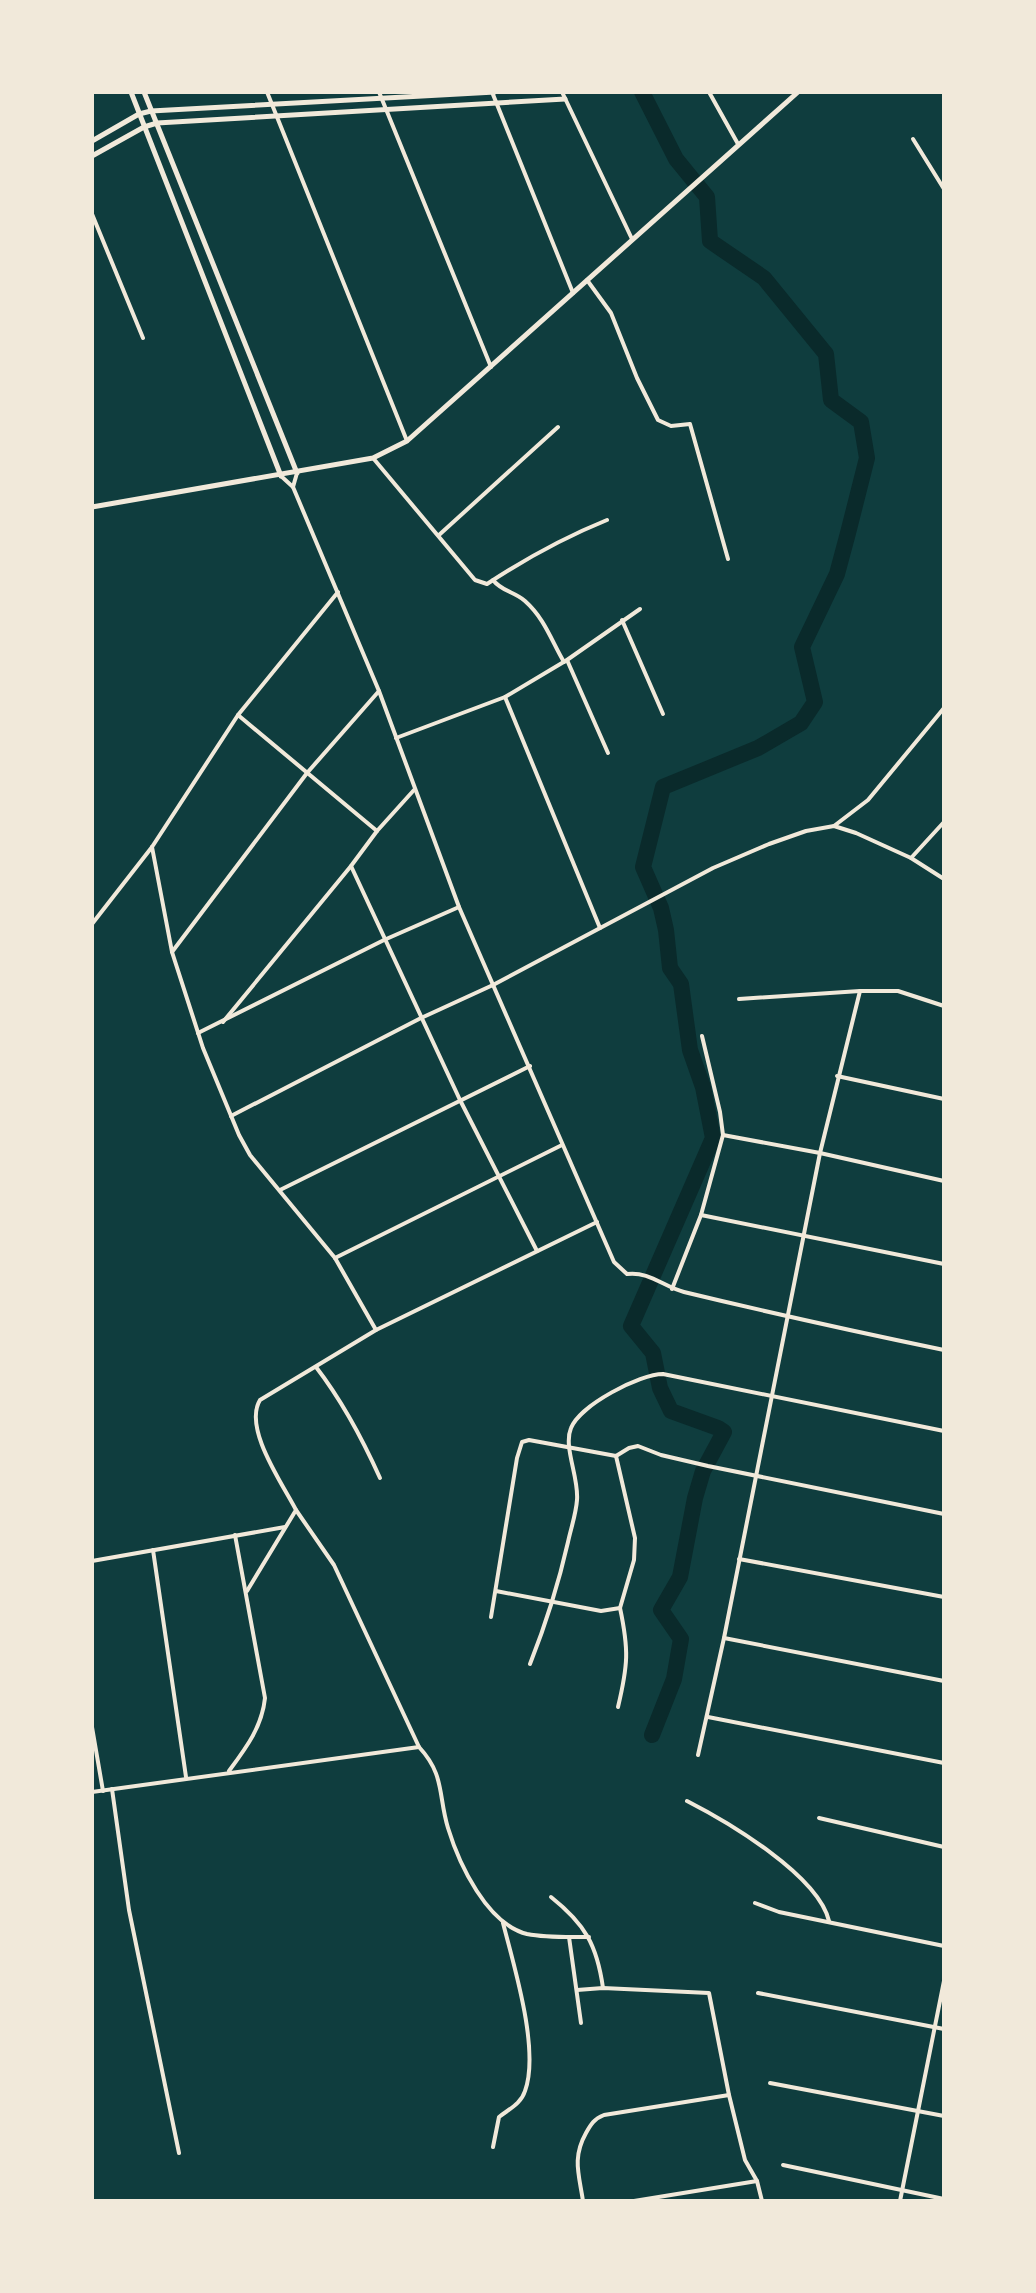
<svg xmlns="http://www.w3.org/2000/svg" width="1036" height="2293" font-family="'Varela Round',sans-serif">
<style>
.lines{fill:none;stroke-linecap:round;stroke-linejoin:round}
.river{stroke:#0a2a2b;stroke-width:16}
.minor{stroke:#f1e9da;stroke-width:4}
.tertiary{stroke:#f1e9da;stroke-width:5}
</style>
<rect width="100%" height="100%" fill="#0f3d3e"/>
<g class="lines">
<polyline class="river" points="642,92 676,159 707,197 710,241 764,278 826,354 831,400 861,422 867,458 848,533 837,574 802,647 815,702 801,723 758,748 663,787 643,867 661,908 666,930 670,968 681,984 690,1050 703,1087 713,1138 631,1326 653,1353 660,1388 671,1411 718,1428 724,1432 703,1471 695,1498 680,1577 661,1610 681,1639 674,1679 652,1735"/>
<g class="minor">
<polyline points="267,92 407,441"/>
<polyline points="379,92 491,367"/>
<polyline points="492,92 573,293"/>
<polyline points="562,92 632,239"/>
<polyline points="709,92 738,144"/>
<polyline points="913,139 944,189"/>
<polyline points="92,214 143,338"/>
<polyline points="587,280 611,313 637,378 658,420 671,426 690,424 728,559"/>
<path d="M373,458L475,580L487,584C525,559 565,537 607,520"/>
<path d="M281,476L293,487L379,691L459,907L614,1262L627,1274C649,1271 664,1287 684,1292C771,1313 857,1332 944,1350"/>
<polyline points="293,487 297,473"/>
<polyline points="439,535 558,427"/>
<path d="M493,580C501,591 515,592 525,601C545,619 551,640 564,662"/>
<polyline points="622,620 663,714"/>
<polyline points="567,660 608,753"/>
<polyline points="505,697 600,928"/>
<polyline points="238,715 377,831"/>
<polyline points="396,738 505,697 567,660 640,609"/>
<polyline points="834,826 868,800 944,708"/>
<polyline points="152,847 172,952 203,1048 239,1135 250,1155 335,1258 376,1330"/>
<polyline points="911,858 944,822"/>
<polyline points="351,866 460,1100 537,1251"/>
<polyline points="92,924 152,847 238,715 338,592"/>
<polyline points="172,952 307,773 379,691"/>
<polyline points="739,999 860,991 898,991 944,1006"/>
<polyline points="223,1022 351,866 377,831 414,790"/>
<polyline points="198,1033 384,940 459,907"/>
<polyline points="837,1076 944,1099"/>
<polyline points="231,1116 421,1018 493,985 713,868 769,844 806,831 834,826 856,833 911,858 944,879"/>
<polyline points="723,1135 820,1153 944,1181"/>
<polyline points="280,1190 530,1066"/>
<polyline points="701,1215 944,1264"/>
<polyline points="335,1258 562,1145"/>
<polyline points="672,1289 701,1215 723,1135 720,1112 702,1036"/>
<path d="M316,1367C343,1402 362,1438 380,1478"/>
<path d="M296,1510L334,1565L419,1747C445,1775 438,1795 448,1828C459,1864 487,1924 527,1934C547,1938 569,1937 589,1937"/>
<polyline points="153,1550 186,1777"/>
<polyline points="739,1559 944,1597"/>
<polyline points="92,1561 285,1527"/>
<path d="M247,1591L296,1510C282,1483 243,1428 260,1400L376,1330L597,1222"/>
<polyline points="496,1591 601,1611 620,1608 634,1560 635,1538 616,1456"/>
<polyline points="491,1617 517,1458 522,1442 529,1440 616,1456 629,1448 638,1446 661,1455 708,1466 944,1514"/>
<polyline points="724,1638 944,1681"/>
<path d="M530,1664C547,1621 558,1586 568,1542C571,1528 576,1514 577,1500C579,1477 563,1447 571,1428C580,1405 640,1374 663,1374L944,1431"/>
<path d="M618,1707C628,1665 629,1650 620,1608"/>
<polyline points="708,1717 944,1763"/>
<polyline points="92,1727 103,1791"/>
<polyline points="698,1755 724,1638 820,1153 860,991"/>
<path d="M229,1771C246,1748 262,1727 265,1698L235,1535"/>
<polyline points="112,1789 129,1910 179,2153"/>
<polyline points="92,1792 419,1747"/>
<path d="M687,1801C728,1822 818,1875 829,1921"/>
<polyline points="819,1818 944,1847"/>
<path d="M551,1897C585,1924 597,1945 603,1988"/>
<polyline points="755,1903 779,1912 944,1946"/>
<polyline points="569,1937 581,2023"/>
<polyline points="577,1990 603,1988 709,1993 729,2095 745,2160 757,2181 762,2201"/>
<polyline points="758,1993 944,2029"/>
<polyline points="770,2083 944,2116"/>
<path d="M493,2147L499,2117C509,2109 521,2104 525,2091C540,2050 514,1966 503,1923"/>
<polyline points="783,2165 944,2199"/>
<path d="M583,2201C579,2174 572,2158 586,2133C591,2124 594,2119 604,2115L729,2095"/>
<polyline points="634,2201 757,2181"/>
<polyline points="900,2201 944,1981"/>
</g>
<g class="tertiary">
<polyline points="131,92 281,476"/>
<polyline points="144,92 297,473"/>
<polyline points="92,141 139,114 151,111 495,92"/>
<polyline points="92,156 144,127 157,123 565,99"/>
<polyline points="92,507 373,458 407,441 798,92"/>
</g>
</g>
<rect width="1036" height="2293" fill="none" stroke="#f1e9da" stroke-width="188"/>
</svg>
